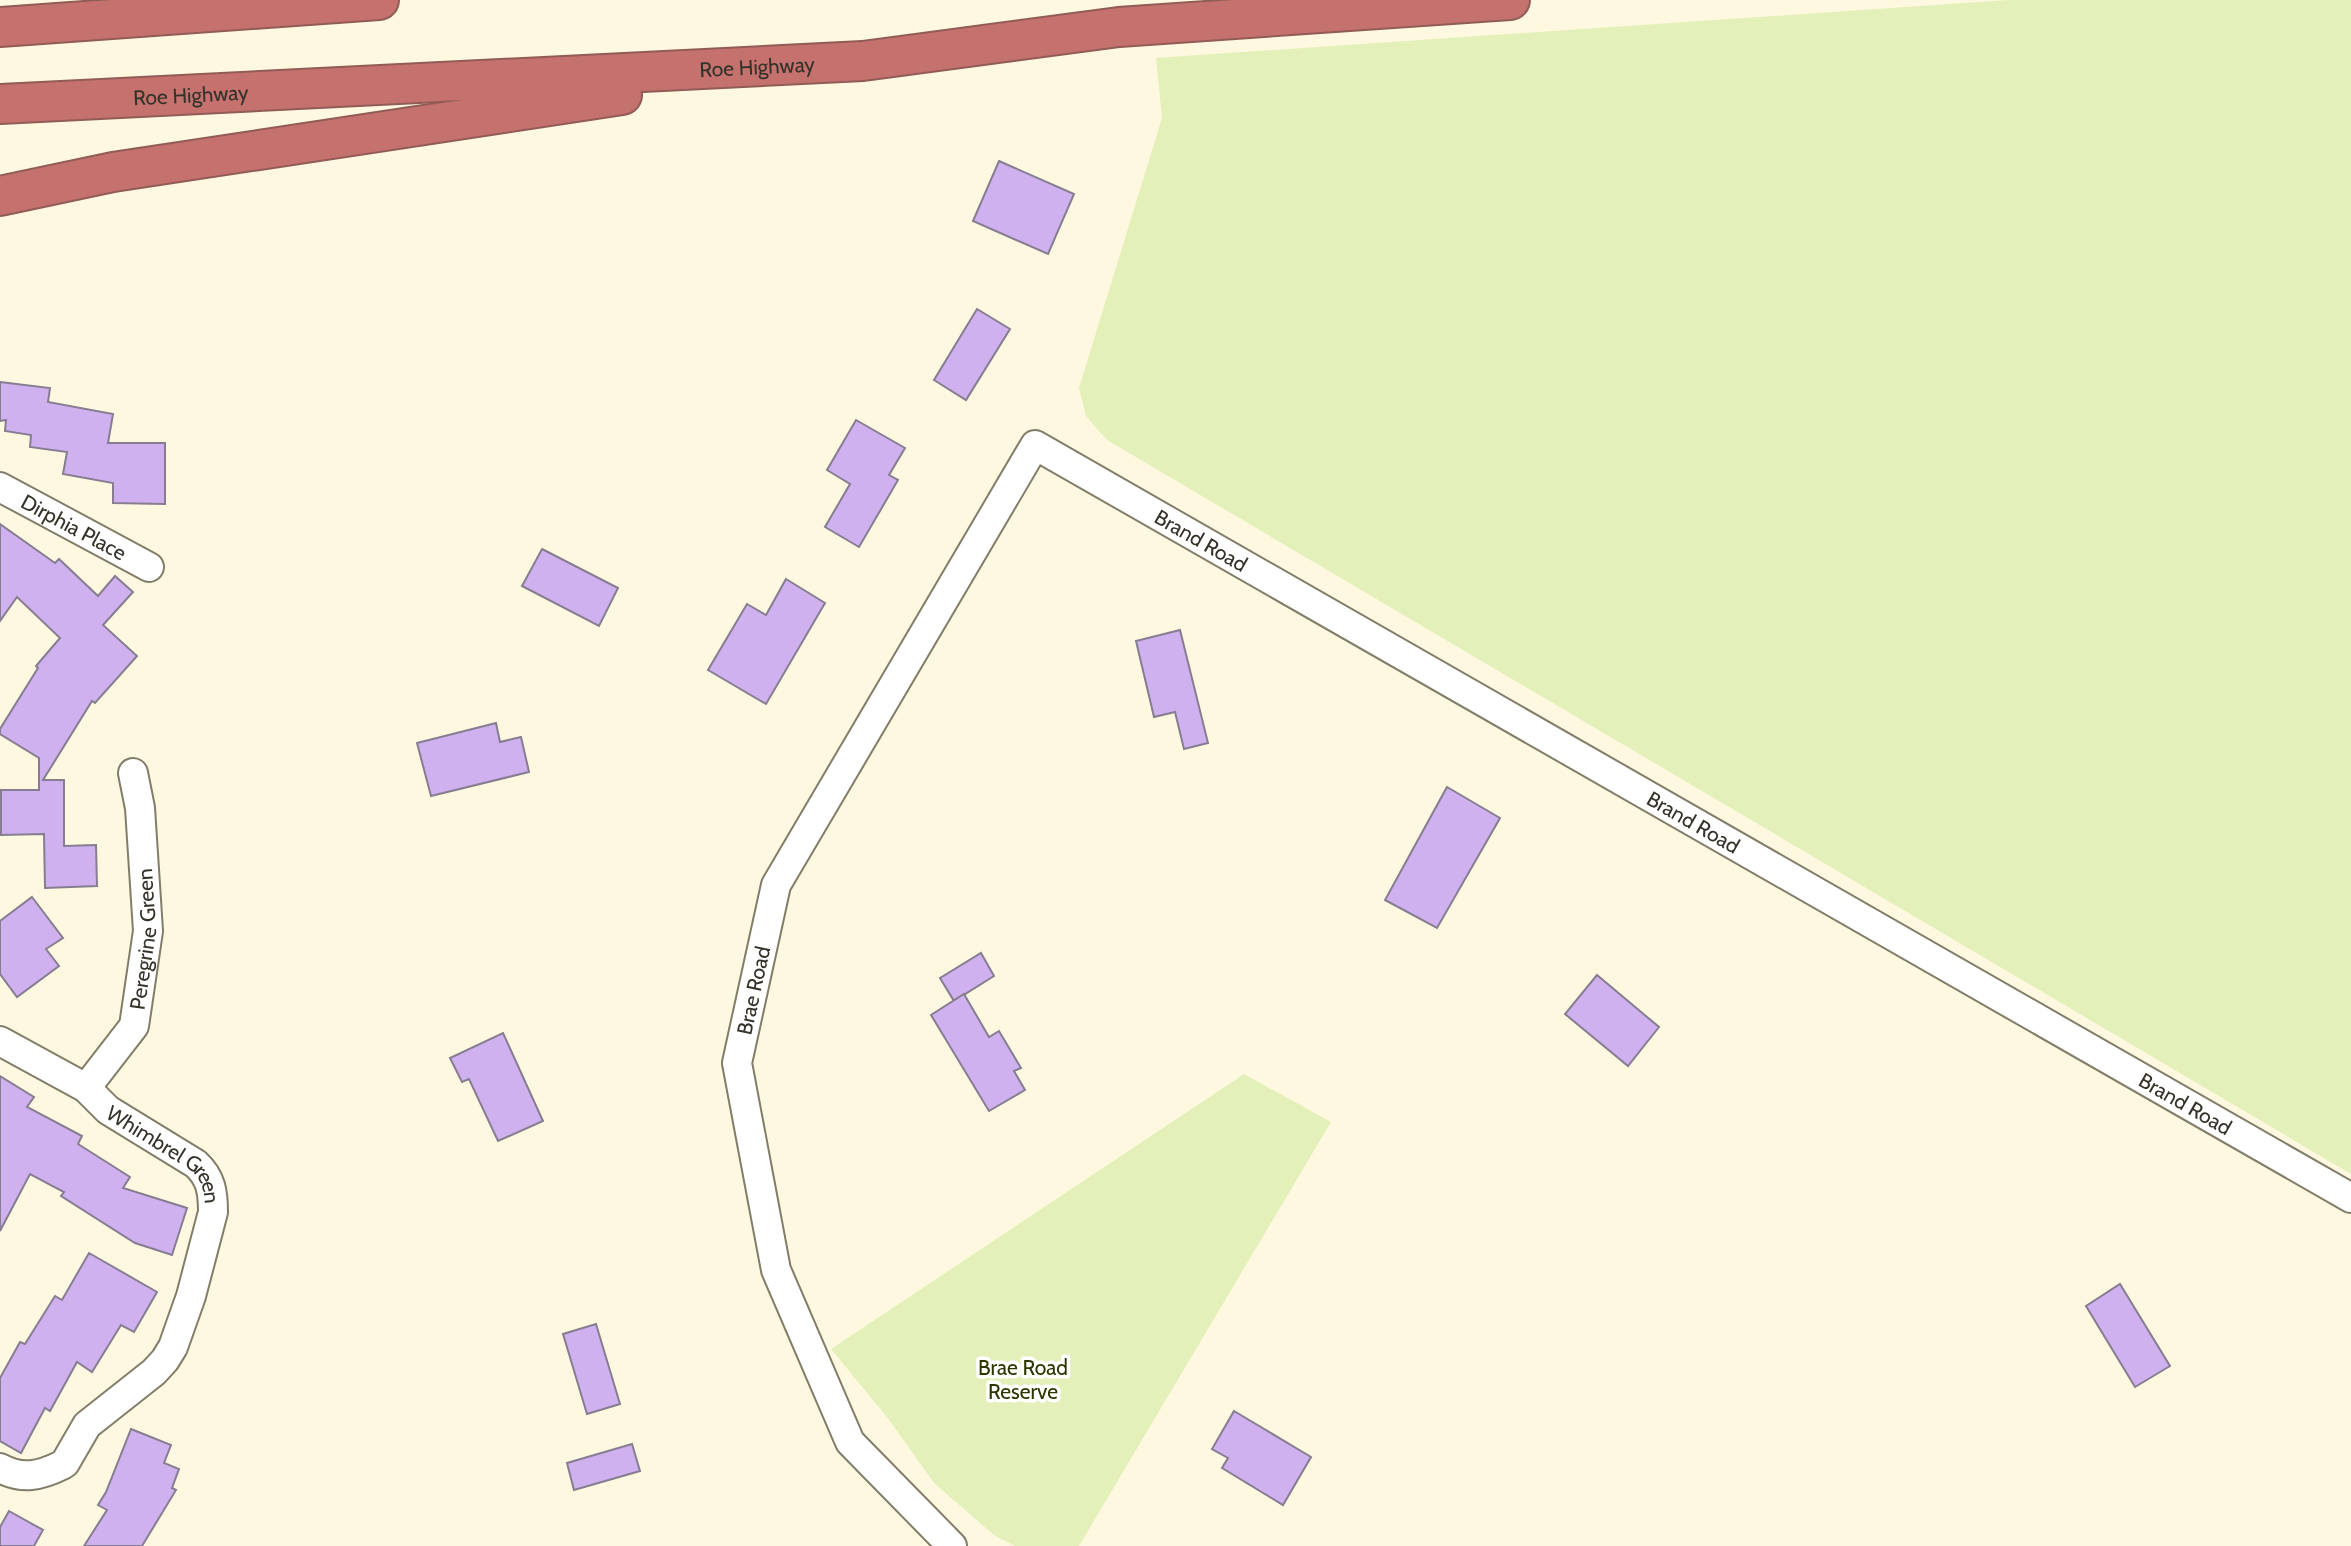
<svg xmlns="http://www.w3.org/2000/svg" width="2351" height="1546" font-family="Cabin,sans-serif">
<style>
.green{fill:#e3f0b9}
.building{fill:#d0b1f0;stroke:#867d90;stroke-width:2}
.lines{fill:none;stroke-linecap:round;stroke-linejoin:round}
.minor-casing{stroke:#827d68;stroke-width:32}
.highway-casing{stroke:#925c56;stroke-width:42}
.minor{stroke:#fff;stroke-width:28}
.highway{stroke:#c5726f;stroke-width:38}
.labels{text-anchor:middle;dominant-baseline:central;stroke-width:7;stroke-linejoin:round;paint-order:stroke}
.street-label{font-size:21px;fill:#343229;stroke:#fff}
.park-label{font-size:21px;fill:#2e3600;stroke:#fff}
</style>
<rect width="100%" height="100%" fill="#fef8e1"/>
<g class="green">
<polygon points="2008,0 2351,0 2351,1174 1107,440 1086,416 1079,388 1162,118 1156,58"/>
<polygon points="1244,1074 1331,1122 1079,1546 1015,1546 995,1536 934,1483 887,1417 831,1349"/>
</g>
<g class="building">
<polygon points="999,161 1074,194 1048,254 973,221"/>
<polygon points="977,309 1010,329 966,400 934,380"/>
<polygon points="0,382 50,388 48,402 113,414 108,443 165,443 165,504 113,503 113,483 63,474 67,452 30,447 31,435 5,431 6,420 0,421"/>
<polygon points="856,420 905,448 889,475 898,480 859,547 825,527 850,484 827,470"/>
<polygon points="0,524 55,563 59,559 98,596 115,576 133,592 103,625 137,656 95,703 92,701 43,780 64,780 64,846 96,845 97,886 45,888 44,834 1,835 1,790 39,790 39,758 0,734 0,729 38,668 36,666 60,638 17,597 0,621"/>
<polygon points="542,549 618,588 599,626 522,586"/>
<polygon points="786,579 825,603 766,704 708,670 747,604 766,615"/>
<polygon points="1180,630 1208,743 1184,749 1175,712 1154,717 1136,641"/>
<polygon points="496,723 500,742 521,737 529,772 431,796 417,743"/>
<polygon points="1447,787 1500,818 1437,928 1385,900"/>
<polygon points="32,897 63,938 46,949 59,966 17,997 0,974 0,921"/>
<polygon points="981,953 994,976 954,1001 940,978"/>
<polygon points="1597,975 1659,1027 1628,1066 1565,1014"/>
<polygon points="964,994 989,1037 999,1031 1021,1068 1014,1071 1025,1090 989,1111 931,1015"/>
<polygon points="503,1033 543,1121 498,1141 469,1079 462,1082 450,1058"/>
<polygon points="0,1076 34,1097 27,1107 82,1136 78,1144 130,1177 123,1188 187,1208 172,1255 135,1243 61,1196 64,1192 30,1174 0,1231"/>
<polygon points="89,1253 157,1292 134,1332 121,1325 92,1372 77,1362 50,1411 45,1408 21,1453 0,1441 0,1378 20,1342 25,1344 55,1296 62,1300"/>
<polygon points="2120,1284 2170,1366 2135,1387 2086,1306"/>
<polygon points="596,1324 620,1404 587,1414 563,1334"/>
<polygon points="1234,1411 1311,1457 1283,1505 1222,1468 1228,1458 1212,1449"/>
<polygon points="131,1429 171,1445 164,1463 179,1469 172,1488 176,1490 142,1546 84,1546 107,1510 98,1505 106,1492"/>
<polygon points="632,1444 640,1471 574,1490 567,1463"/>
<polygon points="9,1511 43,1530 34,1546 0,1546 0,1527"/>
</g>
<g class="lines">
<g class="minor-casing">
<g id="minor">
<path id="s1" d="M0,487L149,567"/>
<path id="s2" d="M0,1041L86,1088L108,1110L196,1164C211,1178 213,1192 213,1212L191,1296L173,1347L165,1360L154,1372L87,1425L65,1463L62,1465C40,1476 22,1480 0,1468"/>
<path id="s3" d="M86,1088L134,1026L148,931L140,808L133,773"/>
<path id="s4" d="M952,1546L850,1442L776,1270L737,1063L776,885L1035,445L2351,1198"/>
</g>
</g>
<g class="highway-casing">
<g id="highway">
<polyline points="0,27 379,0"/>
<path id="s5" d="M0,104L863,61L1119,27L1510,0"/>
<polyline points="0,196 113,172 622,95"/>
</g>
</g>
<use href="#minor" class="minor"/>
<use href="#highway" class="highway"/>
</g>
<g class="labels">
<g class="street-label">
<text stroke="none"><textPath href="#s5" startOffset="758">Roe Highway</textPath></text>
<text stroke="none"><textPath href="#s5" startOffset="191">Roe Highway</textPath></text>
<text stroke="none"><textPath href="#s1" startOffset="84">Dirphia Place</textPath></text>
<text stroke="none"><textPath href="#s4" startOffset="1428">Brand Road</textPath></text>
<text stroke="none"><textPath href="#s4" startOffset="1995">Brand Road</textPath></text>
<text stroke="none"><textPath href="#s3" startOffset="166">Peregrine Green</textPath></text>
<text stroke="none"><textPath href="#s4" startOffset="618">Brae Road</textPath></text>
<text stroke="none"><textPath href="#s4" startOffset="2562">Brand Road</textPath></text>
<text stroke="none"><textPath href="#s2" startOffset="203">Whimbrel Green</textPath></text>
</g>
<g class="park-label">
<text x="1023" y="1367">Brae Road<tspan x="1023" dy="24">Reserve</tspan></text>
</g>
</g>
</svg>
